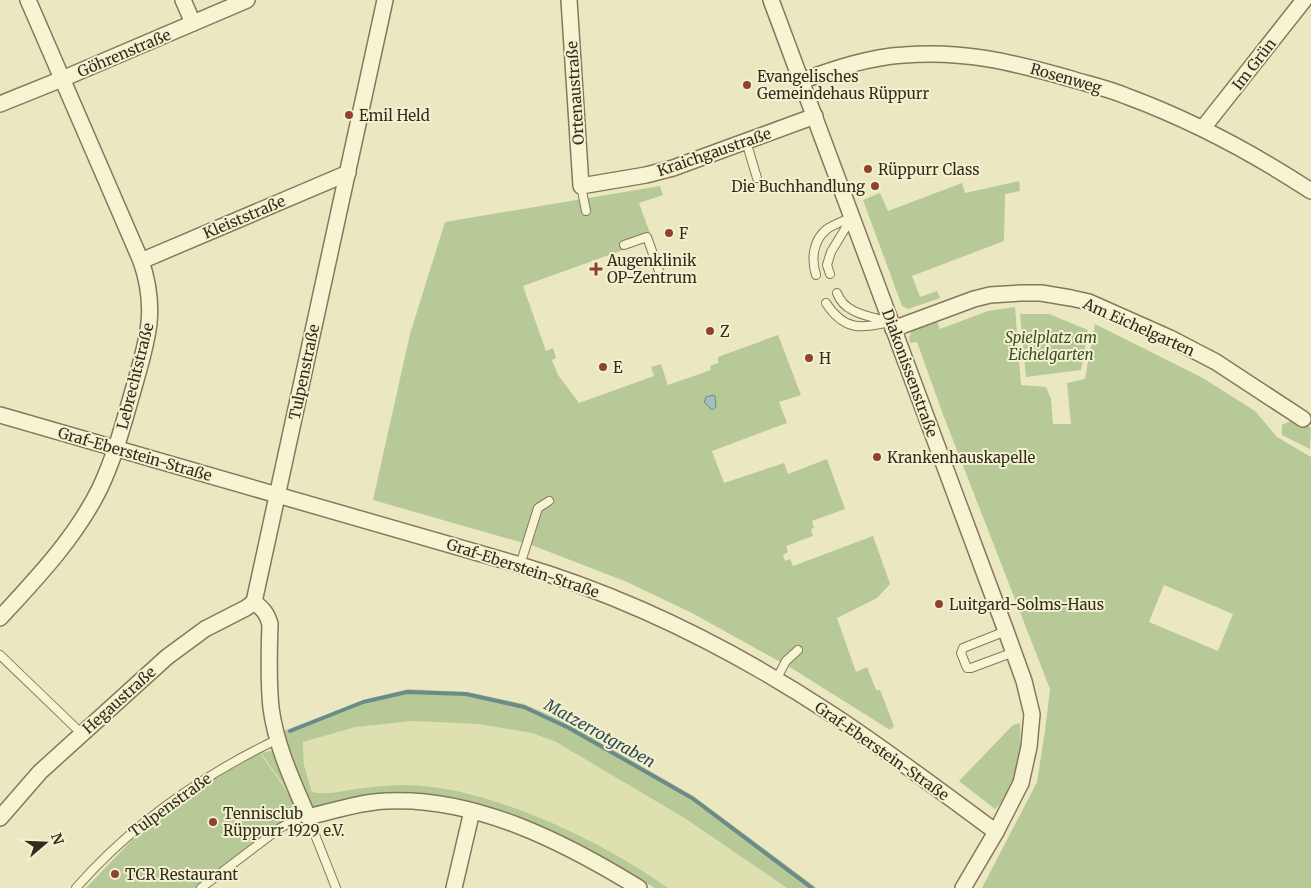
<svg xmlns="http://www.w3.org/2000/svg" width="1311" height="888" font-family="Merriweather,serif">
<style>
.farmland{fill:#dee1af}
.green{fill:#b7c996;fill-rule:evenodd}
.water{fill:#a3bebc;stroke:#6b8b8a}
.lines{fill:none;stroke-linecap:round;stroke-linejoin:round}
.stream{stroke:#6b8b8a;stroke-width:4}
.lane-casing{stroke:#84795a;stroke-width:10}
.street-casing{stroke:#84795a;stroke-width:18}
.lane{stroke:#f7f4d4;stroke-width:8}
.street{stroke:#f7f4d4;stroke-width:15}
.poi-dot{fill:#90422d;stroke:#f3f1d0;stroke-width:2}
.labels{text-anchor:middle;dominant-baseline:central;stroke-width:4;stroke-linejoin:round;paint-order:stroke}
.street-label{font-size:15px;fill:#342d1d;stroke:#f3f1d0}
.poi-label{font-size:15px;fill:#342d1d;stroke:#f3f1d0;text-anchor:start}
.park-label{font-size:15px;font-style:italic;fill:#3b5025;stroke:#f3f1d0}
.water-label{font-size:16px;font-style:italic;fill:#2d4d53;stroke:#f3f1d0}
</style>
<rect width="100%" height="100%" fill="#ebe8c1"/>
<polygon class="farmland" points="413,721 478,724 532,733 556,742 686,819 787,888 668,888 653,877 604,849 548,822 504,805 450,790 407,785 364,788 324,794 312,792 304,765 303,742 356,727"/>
<g class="green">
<polygon points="1019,181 1020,191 1005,194 1004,241 912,276 920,297 937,291 940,298 908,309 902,306 863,200 880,193 888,211 962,183 965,193"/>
<polygon points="660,186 663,195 639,203 663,269 656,271 645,242 523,286 546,351 553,348 556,358 552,360 558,375 579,403 654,376 651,367 661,364 668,385 711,370 710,366 718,363 718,357 778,335 801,395 779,402 787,423 712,451 724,483 784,463 788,474 827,459 845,509 812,521 814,528 811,529 813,536 786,546 788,552 783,555 785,561 790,559 793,566 873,536 890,584 877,598 837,618 856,672 867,667 876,690 880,690 894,726 890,730 793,669 692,613 627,582 534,546 373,500 410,334 445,222"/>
<path d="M1015,307L1021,385L1046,387L1051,399L1053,424H1071L1067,383L1085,379L1095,324L1201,377L1255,411L1277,437L1311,457V888H982L1037,782L1045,731L1050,689L944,417L917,342L910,343C906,327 924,324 936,319L940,329L988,311ZM1164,585L1233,614L1218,651L1149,622Z"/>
<polygon points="1020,314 1049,314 1088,330 1081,370 1026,377"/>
<polygon points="1293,420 1302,422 1311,428 1310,449 1282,435 1282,425"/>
<path d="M408,689L467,692L524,704L567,723L695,797L817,888H787L686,819L556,742L532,733L478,724L413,721L356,727L303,742L304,765L312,792C330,796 347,789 365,788C378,786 393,785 406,785C488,786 602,841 668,888H655L612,863L610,866L490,812V807L456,799L397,792L396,797L310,811L281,732L363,701Z"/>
<path d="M1020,723C1022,751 1018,789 995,809L959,781L1013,725Z"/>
<polygon points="278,749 296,802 261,753"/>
<polygon points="260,753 297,805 300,813 200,888 86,888 132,840 181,798"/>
</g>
<polygon class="water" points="713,395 715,396 716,407 712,410 704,402 706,397"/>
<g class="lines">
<polyline class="stream" points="290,731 363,702 407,692 466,694 524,707 569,728 692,798 812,888"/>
<g class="lane-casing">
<g id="lane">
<polyline points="746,141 757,178"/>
<polyline points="581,186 586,211"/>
<polyline points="624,245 647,237 659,271"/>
<polyline points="830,274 827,265 831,252 851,219"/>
<path d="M816,275C811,259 813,240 827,229C834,224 844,221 852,217"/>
<path d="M837,293C844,313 868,316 887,321"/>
<path d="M826,303C845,332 861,328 891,322"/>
<polyline points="520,565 538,508 549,501"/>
<polyline points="1006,631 963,648 961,653 967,668 971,668 1014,652"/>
<polyline points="0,655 82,734"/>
<polyline points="776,680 786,661 798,650"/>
<polyline points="308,817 336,888"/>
<path d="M76,888C132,824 201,776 278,739"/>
<polyline points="201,888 280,828 307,814"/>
</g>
</g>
<g class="street-casing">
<g id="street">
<polyline points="183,0 193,23"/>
<polyline points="569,0 581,186 646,175 673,168 815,116"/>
<polyline points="771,0 1006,631 1024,681 1032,714 1029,747 1021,783 996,832 963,888"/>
<path d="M801,81C834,69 869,57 904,55C963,50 1011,62 1068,78C1087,84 1107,88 1126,96C1191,120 1253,153 1311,191"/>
<polyline points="0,104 62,79 247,0"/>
<polyline points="1203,128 1304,0"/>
<polyline points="141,261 348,173"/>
<polyline points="893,329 974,299 990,295 1021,293 1041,293 1071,298 1089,302 1170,338 1216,362 1303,419"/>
<path d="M0,415L520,565C631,598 736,651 833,715C889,752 942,792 996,832"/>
<polyline points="254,602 385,0"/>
<path d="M254,602C263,609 267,613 270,624C269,652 268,680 271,708C276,746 293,782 308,817C333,811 360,802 386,801C475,796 566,843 639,888"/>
<path d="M0,618C37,578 76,537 100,488C115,456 124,422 134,387C147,341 158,310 141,261L28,0"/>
<polyline points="0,818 40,772 167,657 205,629 246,608 254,602"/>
<polyline points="454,888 472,811"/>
</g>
</g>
<use href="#lane" class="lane"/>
<use href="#street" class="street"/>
</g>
<g class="poi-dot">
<circle cx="747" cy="85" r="5"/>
<circle cx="349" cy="115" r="5"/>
<circle cx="868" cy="169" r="5"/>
<circle cx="875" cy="186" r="5"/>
<circle cx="669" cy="233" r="5"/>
<path d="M593.5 261.5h5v5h5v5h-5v5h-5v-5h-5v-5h5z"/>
<circle cx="710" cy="331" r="5"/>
<circle cx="809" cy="358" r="5"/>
<circle cx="603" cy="367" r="5"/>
<circle cx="877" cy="457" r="5"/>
<circle cx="939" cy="604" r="5"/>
<circle cx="213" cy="822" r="5"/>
<circle cx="115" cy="874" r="5"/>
</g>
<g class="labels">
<g class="street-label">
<text transform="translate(124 53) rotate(-23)">Göhrenstraße</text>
<text transform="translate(1254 64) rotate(-52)">Im Grün</text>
<text transform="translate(1066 78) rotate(16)">Rosenweg</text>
<text transform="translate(575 93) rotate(-94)">Ortenaustraße</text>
<text transform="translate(714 152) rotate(-19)">Kraichgaustraße</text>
<text transform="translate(244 217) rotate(-23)">Kleiststraße</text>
<text transform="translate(1139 327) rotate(24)">Am Eichelgarten</text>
<text transform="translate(304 372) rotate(-78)">Tulpenstraße</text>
<text transform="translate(910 373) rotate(70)">Diakonissenstraße</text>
<text transform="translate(135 376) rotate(-76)">Lebrechtstraße</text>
<text transform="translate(135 454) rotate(16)">Graf-Eberstein-Straße</text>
<text transform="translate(523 568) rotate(18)">Graf-Eberstein-Straße</text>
<text transform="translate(119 700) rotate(-42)">Hegaustraße</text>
<text transform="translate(882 751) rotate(35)">Graf-Eberstein-Straße</text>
<text transform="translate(170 805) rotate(-36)">Tulpenstraße</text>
</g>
<g class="poi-label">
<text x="757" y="76">Evangelisches<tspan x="757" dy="17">Gemeindehaus Rüppurr</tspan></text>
<text x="359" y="115">Emil Held</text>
<text x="878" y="169">Rüppurr Class</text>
<text x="865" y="186" text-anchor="end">Die Buchhandlung</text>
<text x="679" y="233">F</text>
<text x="607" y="260">Augenklinik<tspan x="607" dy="17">OP-Zentrum</tspan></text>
<text x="720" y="331">Z</text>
<text x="819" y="358">H</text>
<text x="613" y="367">E</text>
<text x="887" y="457">Krankenhauskapelle</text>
<text x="949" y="604">Luitgard-Solms-Haus</text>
<text x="223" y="813">Tennisclub<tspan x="223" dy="17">Rüppurr 1929 e.V.</tspan></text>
<text x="125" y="874">TCR Restaurant</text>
</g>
<g class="park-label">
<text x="1051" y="337">Spielplatz am<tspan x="1051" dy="17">Eichelgarten</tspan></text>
</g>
<g class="water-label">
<text transform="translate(600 733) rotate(29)">Matzerrotgraben</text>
</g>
</g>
<g transform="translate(45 843) rotate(71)" stroke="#f3f1d0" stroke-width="4" paint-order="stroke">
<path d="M0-4L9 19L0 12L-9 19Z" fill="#342d1d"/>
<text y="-8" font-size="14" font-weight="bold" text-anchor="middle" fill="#342d1d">N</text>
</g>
</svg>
